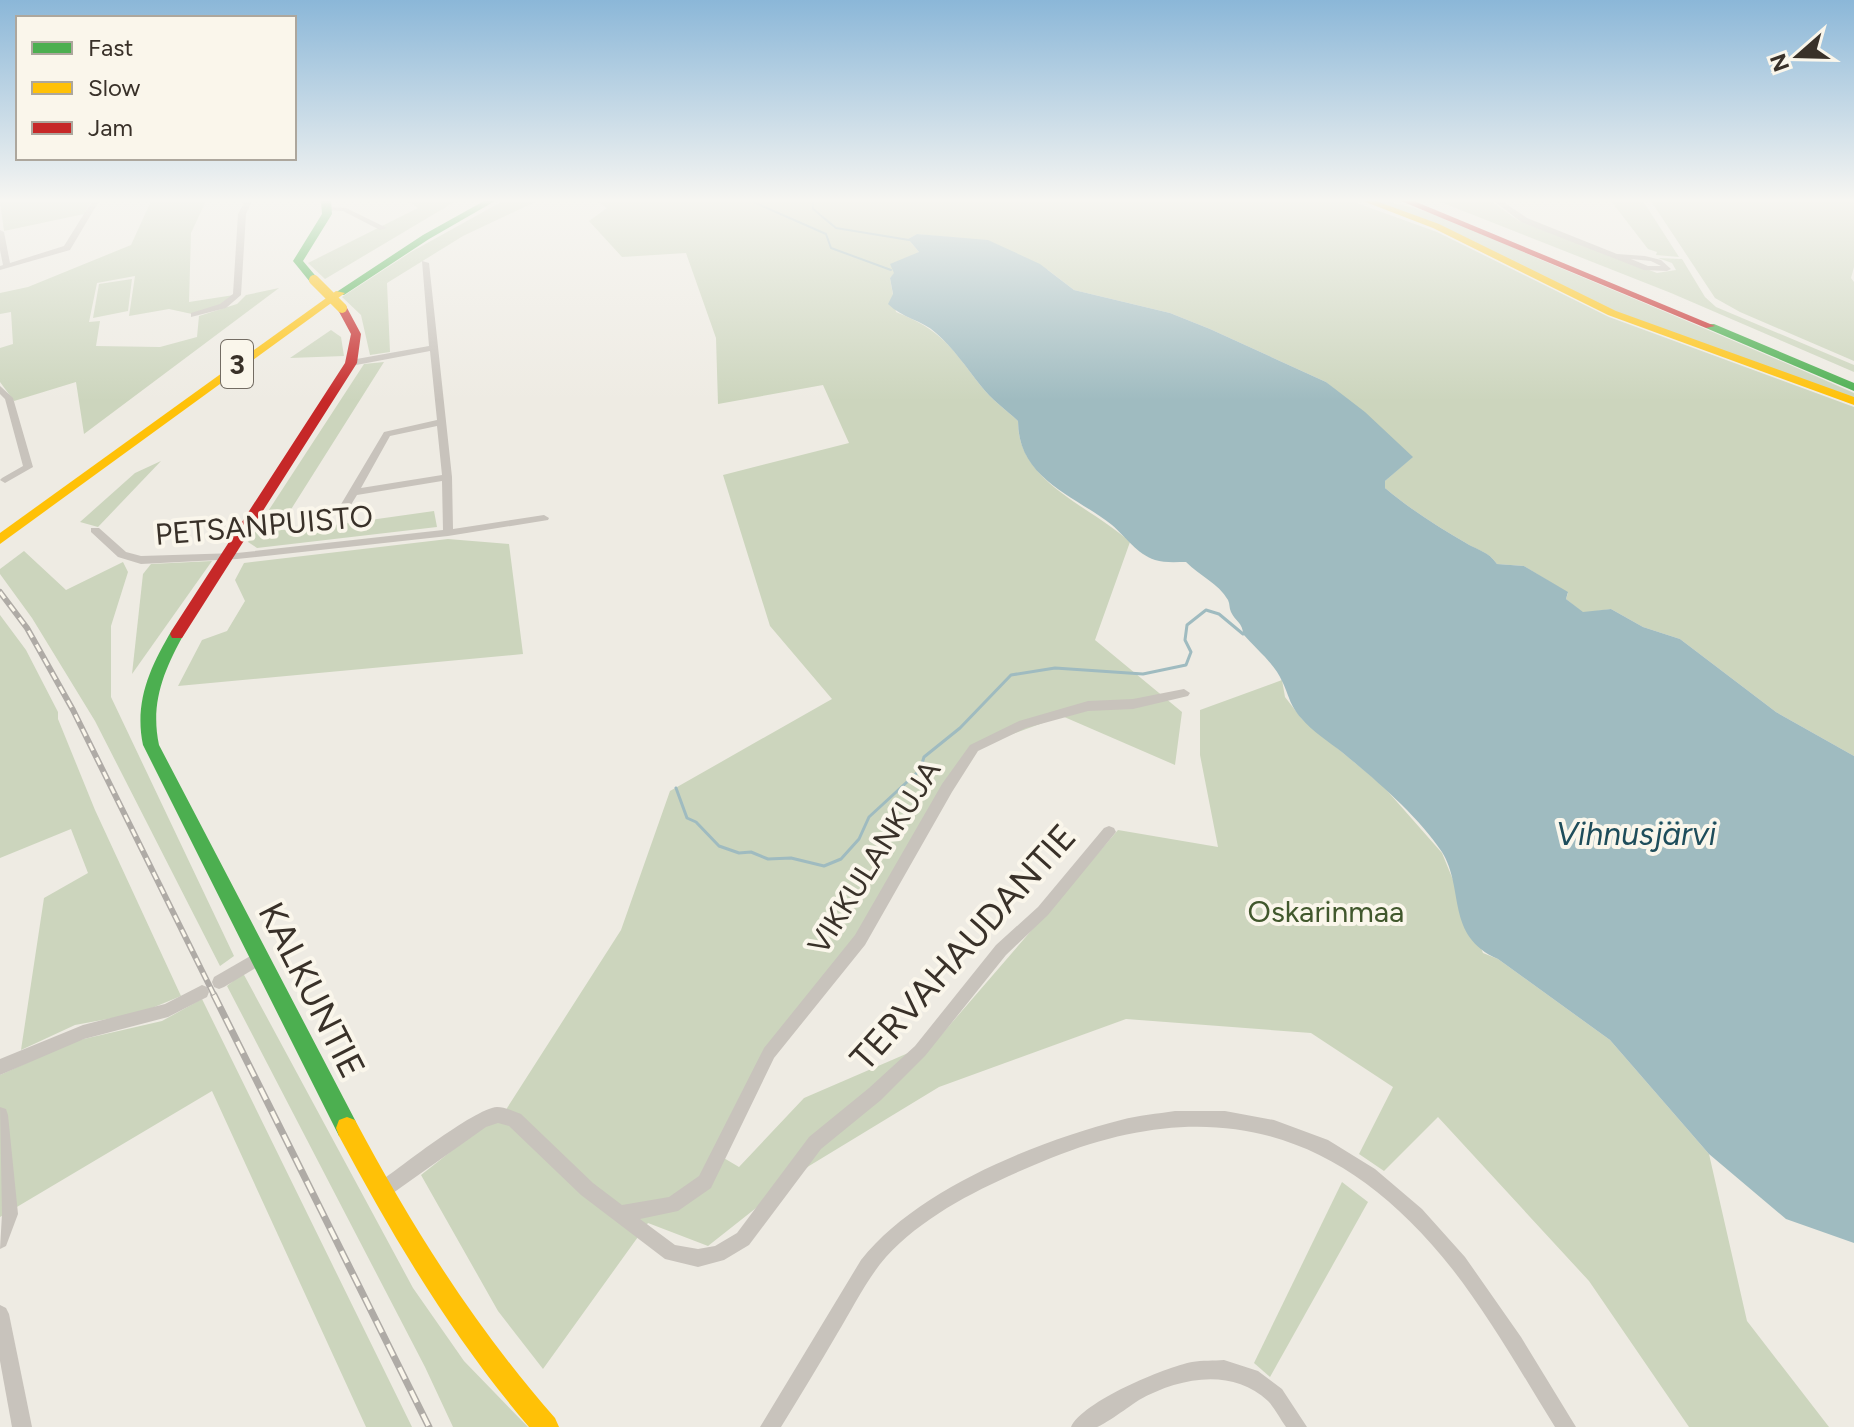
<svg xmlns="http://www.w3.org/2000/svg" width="1854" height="1427" font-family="Figtree,sans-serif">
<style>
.green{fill:#ccd5bd}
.water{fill:#9fbbc0}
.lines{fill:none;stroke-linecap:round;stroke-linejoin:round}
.stream-far1{stroke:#9fbbc0;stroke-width:2}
.stream{stroke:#9fbbc0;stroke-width:3}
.street{fill:#c8c3bc;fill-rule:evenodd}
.fast{fill:#4caf50;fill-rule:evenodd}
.slow{fill:#ffc107;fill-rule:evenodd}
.jam{fill:#c62828;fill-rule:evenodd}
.rail-far1-casing{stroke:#afaba6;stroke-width:6}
.rail-casing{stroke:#afaba6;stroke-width:7}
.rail-far1{stroke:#faf6eb;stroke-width:3;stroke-dasharray:8;stroke-linecap:butt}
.rail{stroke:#faf6eb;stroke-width:4;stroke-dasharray:13;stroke-linecap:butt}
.slow-bridge{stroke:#ffc107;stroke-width:10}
.labels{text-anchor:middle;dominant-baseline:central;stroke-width:8;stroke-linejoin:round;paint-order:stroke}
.shield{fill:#faf6eb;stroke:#736c63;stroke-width:2}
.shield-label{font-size:28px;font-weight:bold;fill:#393129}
.street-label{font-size:30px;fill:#393129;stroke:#faf6eb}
.park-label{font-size:30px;fill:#41582d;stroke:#faf6eb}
.water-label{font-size:32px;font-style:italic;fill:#1e4d5b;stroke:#faf6eb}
.near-street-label{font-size:36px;fill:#393129;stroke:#faf6eb}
</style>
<rect width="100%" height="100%" fill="#eeebe3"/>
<g class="green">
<polygon points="91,201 84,214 4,231 0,202"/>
<polygon points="151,201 206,201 191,233 189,302 234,295 228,302 192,314 169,309 129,316 135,276 97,283 89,322 100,321 96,346 160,347 197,337 199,316 237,304 246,295 279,288 84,434 76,382 14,401 0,382 0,348 13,344 11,312 0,314 0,293 28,287 131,245"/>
<polygon points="408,201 456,201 325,279 308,263 418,208"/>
<polygon points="537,201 463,236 387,283 390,352 370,355 361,315 342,297 411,252 501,202"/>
<path d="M597,201H1351L1437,232L1609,317L1854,407V756L1776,712L1680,639L1643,627L1611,609L1583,613L1566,599L1568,593L1524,566L1497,564C1488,551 1478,551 1466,543C1438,527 1410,509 1385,488V481L1412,457L1326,382L1210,329L1170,313L1074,290L1048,270L966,239L917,234L908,239L919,252L890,278L896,312C943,331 951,347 981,386C991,399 1006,410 1018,421C1017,482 1091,506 1130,542L1095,640L1182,712L1175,765L1062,716L974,748L856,937L766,1052L717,1154L739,1167L804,1098L936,1041L1118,830L1218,847L1200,755V710L1282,680L1285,697L1302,719L1383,786L1442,853L1483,953L1498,959L1610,1040L1709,1154L1747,1321L1829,1427H1689L1589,1281L1438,1117L1384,1171L1359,1154L1393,1087L1311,1033L1126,1019L939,1087L809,1166L708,1246L648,1223L543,1369L498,1311L421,1175L487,1123L500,1119L621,930L670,791L832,699L770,626L723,475L849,443L823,385L718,404L716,338L686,253L622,257L589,221L607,208Z"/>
<path d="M1372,201C1419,201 1494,239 1539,259C1644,303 1750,347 1854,393V399L1627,317L1481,246Z"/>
<polygon points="1438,201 1491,201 1519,221 1657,273 1676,270 1672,263 1658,258 1682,259 1705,297 1716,307 1854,365 1854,372 1671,293"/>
<polygon points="1611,201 1643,201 1679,257 1656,255 1657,252 1648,249"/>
<polygon points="1651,201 1854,201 1854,267 1851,278 1854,282 1854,361 1740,312 1715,298"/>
<polygon points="132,279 128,311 93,318 99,284"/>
<polygon points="331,330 341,337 344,356 290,358"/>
<polygon points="384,362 278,530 299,530 434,511 437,527 257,548 248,542 364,364"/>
<polygon points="161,461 98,527 80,522 135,473"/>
<polygon points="448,539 509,544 523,654 178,686 202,640 227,631 245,601 235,580 244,563"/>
<polygon points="24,551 66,590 123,562 128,572 111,626 111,697 234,956 220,966 95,721 32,618 0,574 0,569"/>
<polygon points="212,561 132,674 143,574 151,564"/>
<polygon points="0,615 26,650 58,712 58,719 95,810 181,996 140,1013 75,1025 21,1050 44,898 88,873 71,829 0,858"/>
<polygon points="243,973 413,1288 464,1361 528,1427 453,1427 425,1367 227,986"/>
<polygon points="202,999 412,1427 366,1427 212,1091 0,1217 0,1075 75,1041 162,1021"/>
<polygon points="1342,1182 1368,1202 1270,1377 1254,1363"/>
</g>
<path class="water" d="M917,234L988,240L1040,264L1074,290L1170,313L1210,329L1326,382L1365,412L1413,457L1385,481V488C1410,509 1438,527 1466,543C1479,551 1488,551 1497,564L1524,566L1568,592L1566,599L1583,612L1611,609L1643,627L1680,639L1776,712L1854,756V1243L1786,1219L1709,1154L1610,1040L1498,959C1445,936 1465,889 1442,852C1418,816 1376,780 1343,753C1329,742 1312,731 1301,718C1289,704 1289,695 1282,681C1275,664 1255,648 1243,634C1243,623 1235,621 1231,612C1229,608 1230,604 1228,600C1218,583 1200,576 1186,562C1176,562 1164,563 1155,560C1137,554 1126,537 1112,525C1074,495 1018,479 1018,421C1006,410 991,399 981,386C966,367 954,349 936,333C922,320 902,318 888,304L893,294L890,278L894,273L890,264L919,252L908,239Z"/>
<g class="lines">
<g class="stream-far1">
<polyline points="751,201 826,234 831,248 891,270"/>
<polyline points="813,201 813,209 836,228 909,240"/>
</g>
<polyline class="stream" points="676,788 687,818 696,822 719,846 739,853 751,852 768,859 791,858 824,866 841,859 859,839 869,817 920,770 924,757 960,728 1011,675 1055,668 1143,674 1186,665 1191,652 1185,640 1187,625 1206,610 1219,614 1243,634"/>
<g class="street">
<polygon points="92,201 99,201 70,250 0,270 0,266 3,265 0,250 0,230 4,232 10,263 64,246"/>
<polygon points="245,201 252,201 246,214 241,295 226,308 191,317 191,313 220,304 233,294 238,214"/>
<path d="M1494,201H1502L1527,218L1617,254L1645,256L1661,260L1671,269L1667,271L1644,270L1521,222ZM1631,259L1651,261L1661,266H1648Z"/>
<polygon points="328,207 346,208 387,228 380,230 343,211 326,210 325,209"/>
<path d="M422,261L429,263L452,477L453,529L544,515L549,518L548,520L448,536L237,559L141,564L118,557L91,532V528H99L126,552L141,556L237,553L443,530L442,481L357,495L349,508L345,509L340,506L384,432L437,420L430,351L351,366L347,363L351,360L429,346ZM437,426L442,475L361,488L390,436Z"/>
<polygon points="0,386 13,398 33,467 5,483 0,480 2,478 23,466 5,399 0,394"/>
<path d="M1184,689L1190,693L1188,696L1133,709L1088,711L1026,728L978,751L952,792L865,945L774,1058L711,1188L678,1211L640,1219L675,1245L698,1249L715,1246L737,1233L809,1137L869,1088L915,1046L996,945L1038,907L1104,828L1109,826L1114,828L1116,832L1048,915L1006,955L925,1056L881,1100L821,1149L749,1245L724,1260L698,1267L665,1259L581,1195L509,1126L498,1123L486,1127L386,1198L380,1200L374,1198L372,1192L374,1186C397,1170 473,1109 497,1107C505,1107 513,1111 521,1114L593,1183L622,1205L669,1197L699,1176L764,1048L855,935L942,784L970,745L1019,721L1088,701L1133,699Z"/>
<polygon points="259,951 264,953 266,958 264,963 224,987 219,989 214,987 212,982 214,977"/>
<polygon points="202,985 207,987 209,992 207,997 168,1017 84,1039 0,1075 0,1059 83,1025 165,1004"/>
<polygon points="0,1107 6,1109 8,1115 18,1214 6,1246 0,1249 2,1214"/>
<path d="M1175,1111H1225L1274,1120L1328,1140L1375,1169L1422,1209L1465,1257L1521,1337L1576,1427H1555C1522,1374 1491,1319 1453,1270C1344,1131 1216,1092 1051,1158C993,1182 929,1210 886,1257C866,1280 853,1308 837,1334C819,1365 800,1396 781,1427H760L861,1260C917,1189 1036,1142 1121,1120C1139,1115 1157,1114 1175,1111Z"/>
<polygon points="0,1305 6,1308 9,1314 32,1427 12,1427 0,1361"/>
<path d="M1224,1360L1258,1371L1282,1389L1307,1427H1286C1280,1419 1275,1408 1268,1401C1231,1367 1179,1378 1139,1400C1130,1406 1104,1425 1097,1427C1090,1427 1079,1427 1071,1427C1082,1402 1165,1367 1192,1362C1202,1360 1214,1361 1224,1360Z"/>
</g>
<g class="fast">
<polygon points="321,201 331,201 332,214 303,261 319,280 314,283 310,282 293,261 322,214"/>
<polygon points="484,201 495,201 429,239 344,295 335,293 423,235"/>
<polygon points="1706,324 1714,324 1854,383 1854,391 1706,328"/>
<path d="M177,629L184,634C164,670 150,703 159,745L355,1120L358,1128L355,1136L347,1139L339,1136L143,745C134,702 150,667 172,630Z"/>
</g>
<g class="slow">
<polygon points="1363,201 1376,201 1439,224 1616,311 1854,397 1854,405 1608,315 1433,228"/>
<polygon points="336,291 345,293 0,544 0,533"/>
<path d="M347,1117L355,1120C412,1227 475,1327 555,1418L559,1427H529C453,1338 394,1239 339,1136L336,1128L339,1120Z"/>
</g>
<g class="jam">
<polygon points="1401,201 1414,201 1715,326 1706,328"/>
<polygon points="338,306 346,306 361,334 357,363 182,638 172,638 170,634 172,630 345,363 351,334 337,308"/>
</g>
<g class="rail-far1-casing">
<polyline id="rail-far1" points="0,592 27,628 73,710 215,997"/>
</g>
<g class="rail-casing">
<polyline id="rail" points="214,995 429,1427"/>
</g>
<use href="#rail-far1" class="rail-far1"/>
<use href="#rail" class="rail"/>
<polyline class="slow-bridge" points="314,280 342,308"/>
</g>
<linearGradient id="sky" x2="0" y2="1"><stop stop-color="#8bb7d8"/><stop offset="0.5" stop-color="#f7f6f2"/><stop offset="1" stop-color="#f7f6f2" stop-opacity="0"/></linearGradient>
<rect width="1854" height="401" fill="url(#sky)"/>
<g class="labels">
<rect class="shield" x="221" y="340" width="32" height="48" rx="6"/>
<g class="shield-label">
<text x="237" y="364">3</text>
</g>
<g class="street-label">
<text transform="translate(264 525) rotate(-5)">PETSANPUISTO</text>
<text transform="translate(874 857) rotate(-58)">VIKKULANKUJA</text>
</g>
<g class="park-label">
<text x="1326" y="911">Oskarinmaa</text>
</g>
<g class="water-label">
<text x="1636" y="834">Vihnusjärvi</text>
</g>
<g class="near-street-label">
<text transform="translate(963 947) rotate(-48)">TERVAHAUDANTIE</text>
<text transform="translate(312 990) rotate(63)">KALKUNTIE</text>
</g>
</g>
<rect x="16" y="16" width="280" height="144" fill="#faf6eb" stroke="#ada79d" stroke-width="2"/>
<rect x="32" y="42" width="40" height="12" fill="#4caf50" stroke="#ada79d" stroke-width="2"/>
<text x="88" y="56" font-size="24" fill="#393129">Fast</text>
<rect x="32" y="82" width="40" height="12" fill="#ffc107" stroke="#ada79d" stroke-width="2"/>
<text x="88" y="96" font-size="24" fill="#393129">Slow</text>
<rect x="32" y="122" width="40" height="12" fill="#c62828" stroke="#ada79d" stroke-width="2"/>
<text x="88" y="136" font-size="24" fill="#393129">Jam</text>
<g transform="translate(1798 56) rotate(250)" stroke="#faf6eb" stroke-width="6" paint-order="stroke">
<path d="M0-6L14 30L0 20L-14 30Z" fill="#393129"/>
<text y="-12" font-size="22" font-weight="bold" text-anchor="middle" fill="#393129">N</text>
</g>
</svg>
